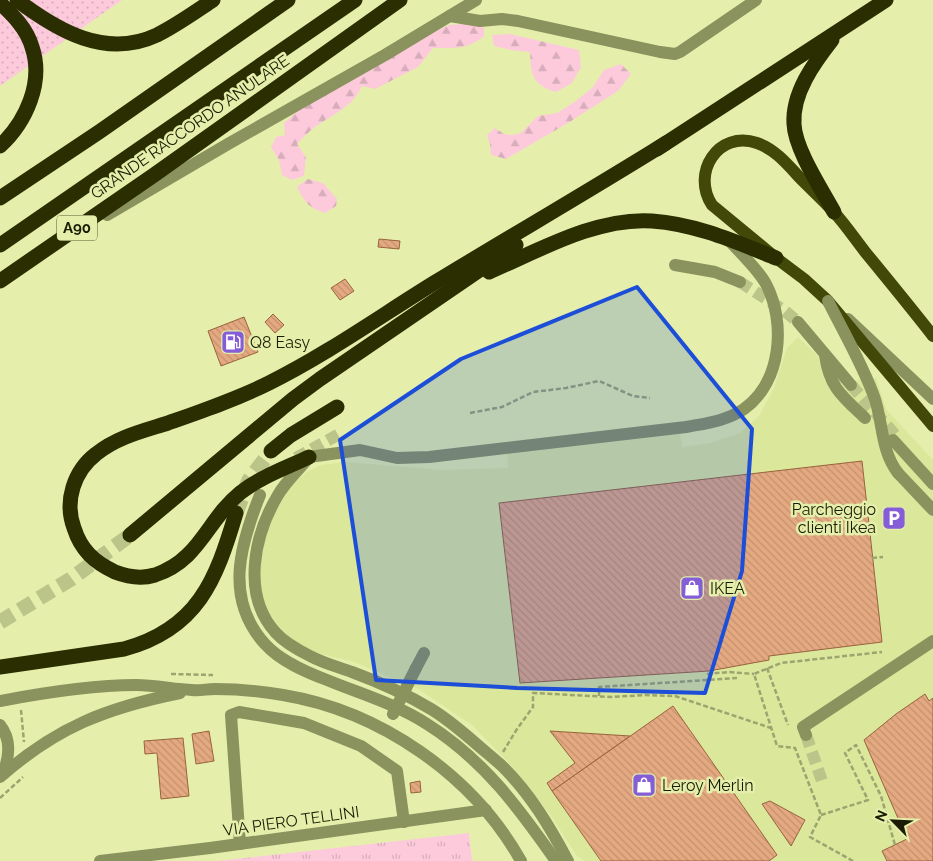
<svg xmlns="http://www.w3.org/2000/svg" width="933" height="861" font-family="Raleway,sans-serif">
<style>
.built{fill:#dbe79b}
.grass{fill:url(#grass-tufts)}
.forest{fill:url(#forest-firs)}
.park{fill:url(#park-dots)}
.building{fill:url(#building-back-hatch);stroke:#98633c}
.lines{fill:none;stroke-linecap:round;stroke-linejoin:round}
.minor-tunnel{stroke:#bcc589;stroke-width:12;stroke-dasharray:12 6;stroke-linecap:butt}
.highway-tunnel{stroke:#bcc589;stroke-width:15;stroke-dasharray:15 8;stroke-linecap:butt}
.path{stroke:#9ca46f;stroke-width:2.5;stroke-dasharray:5 2.5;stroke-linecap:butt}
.minor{stroke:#8a925e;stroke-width:12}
.major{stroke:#424807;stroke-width:12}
.highway{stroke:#2a2e01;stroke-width:15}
.minor-bridge{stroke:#8a925e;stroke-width:12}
.marked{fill:#1d4ed8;fill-opacity:0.2;stroke:#1d4ed8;stroke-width:4;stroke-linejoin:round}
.labels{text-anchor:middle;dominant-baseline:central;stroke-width:5;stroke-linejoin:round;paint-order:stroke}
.shield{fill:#e5efab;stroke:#575c35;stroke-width:1}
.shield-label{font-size:15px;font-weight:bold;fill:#1a1d03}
.street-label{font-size:16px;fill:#1a1d03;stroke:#e5efab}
.poi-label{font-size:16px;fill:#1a1d03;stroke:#e5efab;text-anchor:start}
</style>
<defs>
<pattern id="grass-tufts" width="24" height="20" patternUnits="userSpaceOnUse" patternTransform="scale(1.25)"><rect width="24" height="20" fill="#fdcadc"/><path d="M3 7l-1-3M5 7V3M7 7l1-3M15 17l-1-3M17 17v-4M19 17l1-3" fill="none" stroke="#d8adbb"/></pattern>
<pattern id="forest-firs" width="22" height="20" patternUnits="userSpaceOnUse" patternTransform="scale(1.25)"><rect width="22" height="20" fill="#fdcadc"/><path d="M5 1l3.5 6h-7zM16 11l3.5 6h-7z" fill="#d8adbb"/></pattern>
<pattern id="park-dots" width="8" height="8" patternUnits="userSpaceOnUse" patternTransform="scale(1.25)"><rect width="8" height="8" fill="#fdcadc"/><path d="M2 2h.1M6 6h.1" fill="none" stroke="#d8adbb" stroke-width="1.8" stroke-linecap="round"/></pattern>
<pattern id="building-back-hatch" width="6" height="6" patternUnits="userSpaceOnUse" patternTransform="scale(1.25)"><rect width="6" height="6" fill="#e4a981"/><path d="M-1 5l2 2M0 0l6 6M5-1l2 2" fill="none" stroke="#c3916e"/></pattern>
</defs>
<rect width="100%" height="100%" fill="#e5efab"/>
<polygon class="built" points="798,337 818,356 824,378 837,398 859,379 876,378 886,409 933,460 933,861 585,861 577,856 549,813 508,762 472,725 418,689 354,662 313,652 298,644 281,630 267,610 259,588 259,560 266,535 279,500 291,485 307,472 321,465 346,462 440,470 508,468 507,453 680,432 682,447 710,443 740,433 759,416 774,388 787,348"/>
<polygon class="grass" points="469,833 472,861 217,861"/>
<g class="forest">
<path d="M475,23L484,28V36C468,50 453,48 433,48L418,67L375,89L362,86C353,107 332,115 315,127C308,132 303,138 297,144L306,157L304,176L292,180L282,175L279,160L271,147L276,137L285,135L284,123L299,110L399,48L449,25Z"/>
<path d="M510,34L579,50L581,67L572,83L556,92C532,85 531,75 530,52L511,50L494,46L492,35Z"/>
<polygon points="621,64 631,74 618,91 568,123 506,159 491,155 490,144 487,135 495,128 504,134 512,135 521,133 538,116 557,113 576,101 593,87 604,70"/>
<path d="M308,179L323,183L337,199L336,206L325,213C309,208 305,203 297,187Z"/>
</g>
<polygon class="park" points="0,0 122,0 0,86"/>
<g class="building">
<polygon points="379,239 400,241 399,249 378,247"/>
<polygon points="345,279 354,291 340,300 331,288"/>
<polygon points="273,314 284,325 275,333 265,322"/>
<polygon points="244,317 258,352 221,366 208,331"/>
<polygon points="862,461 882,642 769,656 769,660 709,671 520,683 499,503"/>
<polygon points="925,694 929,701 933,698 933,861 887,861 882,851 907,839 864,740 896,714"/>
<polygon points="673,706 777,855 769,861 601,861 552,791"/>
<polygon points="209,731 214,761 196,764 192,734"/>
<polygon points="550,731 630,736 552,791 547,783 575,763"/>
<polygon points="183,738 189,796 161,799 157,753 145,754 144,741"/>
<polygon points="420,781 421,792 411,793 410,783"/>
<polygon points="770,801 805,820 791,846 762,804"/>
</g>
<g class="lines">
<g class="minor-tunnel">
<polyline points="740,282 785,311 798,322"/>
<polyline points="851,385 897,437"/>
<polyline points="296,458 341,433"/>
<polyline points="806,735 822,781"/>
</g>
<g class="highway-tunnel">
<polyline points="236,513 249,480 271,451"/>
<polyline points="0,622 71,579 130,535"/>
</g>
<g class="path">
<polyline points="470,413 502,407 533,392 566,388 599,381 633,396 650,398"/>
<polyline points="872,558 883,557"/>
<polyline points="767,668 788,725"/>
<polyline points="171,674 213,675"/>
<polyline points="707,674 729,672 754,674"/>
<polyline points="599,696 599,687 737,678"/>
<polyline points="21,710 24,742"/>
<polyline points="503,752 517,729 533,707 533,693 611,697 646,695 675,696 771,728"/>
<polyline points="0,798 23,777"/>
<polyline points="821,815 868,800 845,753 856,745 881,796 895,845"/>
<polyline points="853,861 810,837 821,815 795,748 777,746 754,674 781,663 882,652"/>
</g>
<g class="minor">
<polyline points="450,16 480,21 502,19 518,21 660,52 675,54 680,52 756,0"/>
<polyline points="107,215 228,144 385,55 476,0"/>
<polyline points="675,265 715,272 740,282"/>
<polyline points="848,319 933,399"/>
<polyline points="798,322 851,385"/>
<path d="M825,355C829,387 843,397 865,418"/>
<polyline points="893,440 933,484"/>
<polyline points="898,473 933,510"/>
<path d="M260,495C240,545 224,599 265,644C280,661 306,672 327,680C361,694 396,704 427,724C484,760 518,807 556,861"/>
<polyline points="416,668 424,653"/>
<path d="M0,701C42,693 92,685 136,685C155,685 173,689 192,690C200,691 207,689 215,689C238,689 260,691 283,695C380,711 473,775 521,861"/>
<path d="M0,725C12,740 9,757 3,774"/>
<polyline points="806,735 803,727 933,641"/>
<path d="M0,777C57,727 106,708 180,693"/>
<polyline points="240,844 231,715 239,712 304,723 361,746 397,771 404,822"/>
<polyline points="100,861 210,848 486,810"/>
<path d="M568,861C550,827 530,793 501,765C492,757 482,749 473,741C459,729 446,718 431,709C406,694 379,682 352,672C338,667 323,663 310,656C298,650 285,643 276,633C241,595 254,535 278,495C286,481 299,470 309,457L360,450L397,458L429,457L686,427C707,423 726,421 744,409C782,382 786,322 766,284C758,269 740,253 729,240"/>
</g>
<path class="major" d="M933,336C911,308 889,281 866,253C855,239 845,224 833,211C823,200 812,190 801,179C788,165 775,149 757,143C718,130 691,173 712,205L776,258L804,279L828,301L933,426"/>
<g class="highway">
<path d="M17,0C58,31 106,59 157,35C177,25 195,12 213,0"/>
<path d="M0,3C13,15 27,29 32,47C44,82 26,122 0,146"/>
<path d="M832,40C814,63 792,93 794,124C795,149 821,188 834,212"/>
<polyline points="657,149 886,0"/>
<polyline points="0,198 99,132 288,0"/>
<polyline points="0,245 355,0"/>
<path d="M489,272C538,251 597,217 652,221C696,224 736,242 776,258"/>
<polyline points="0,281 154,175 400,0"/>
<polyline points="271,451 291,435 337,407"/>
<path d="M309,457C286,468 260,477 240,493C207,520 200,560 155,575C142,579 128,577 115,572C94,562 81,550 74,528C64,501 74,471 96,454C117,437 143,431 168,423C202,411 237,399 269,383C327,354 379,317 434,283C511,236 589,191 666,143"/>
<polyline points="130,535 293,399 320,379 516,245"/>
<path d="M0,667L124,649C198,629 216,580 236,513"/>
</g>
<g class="minor-bridge">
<path d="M828,301C844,333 863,365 875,399C883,424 881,451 898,473"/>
<polyline points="393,714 416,668"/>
</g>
</g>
<path class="marked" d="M637,287L752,429L742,571L705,693L517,688L376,680L340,440L461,359Z"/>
<defs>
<g id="fuel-square" transform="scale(1.25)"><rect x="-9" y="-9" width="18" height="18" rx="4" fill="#855dd7" stroke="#e5efab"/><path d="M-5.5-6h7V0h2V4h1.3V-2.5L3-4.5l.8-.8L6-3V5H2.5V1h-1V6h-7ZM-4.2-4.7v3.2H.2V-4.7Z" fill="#fff"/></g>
<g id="parking-square" transform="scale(1.25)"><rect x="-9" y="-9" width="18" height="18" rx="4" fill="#855dd7" stroke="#e5efab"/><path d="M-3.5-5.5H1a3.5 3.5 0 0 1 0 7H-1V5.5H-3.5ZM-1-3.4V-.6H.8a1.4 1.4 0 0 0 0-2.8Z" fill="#fff"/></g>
<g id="shop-square" transform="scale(1.25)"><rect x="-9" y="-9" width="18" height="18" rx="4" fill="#855dd7" stroke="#e5efab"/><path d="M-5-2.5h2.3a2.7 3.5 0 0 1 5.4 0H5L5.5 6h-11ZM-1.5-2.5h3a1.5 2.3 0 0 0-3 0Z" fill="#fff"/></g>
</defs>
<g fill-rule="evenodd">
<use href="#fuel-square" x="233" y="342"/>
<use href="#parking-square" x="894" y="518"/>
<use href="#shop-square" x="692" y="588"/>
<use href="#shop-square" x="644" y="785"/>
</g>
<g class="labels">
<rect class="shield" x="57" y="215.5" width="40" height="25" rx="4"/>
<g class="shield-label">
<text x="77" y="228">A90</text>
</g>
<g class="street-label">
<text transform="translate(190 127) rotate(-35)">GRANDE RACCORDO ANULARE</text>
<text transform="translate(291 821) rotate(-8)">VIA PIERO TELLINI</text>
</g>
<g class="poi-label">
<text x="250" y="342">Q8 Easy</text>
<text x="876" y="509" text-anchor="end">Parcheggio<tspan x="876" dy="18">clienti Ikea</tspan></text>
<text x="710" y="588">IKEA</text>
<text x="662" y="785">Leroy Merlin</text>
</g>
</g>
<g transform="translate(893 821) rotate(294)" stroke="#e5efab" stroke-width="4" paint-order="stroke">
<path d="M0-4L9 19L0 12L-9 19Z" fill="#1a1d03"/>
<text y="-8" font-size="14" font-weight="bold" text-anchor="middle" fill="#1a1d03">N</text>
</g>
</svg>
